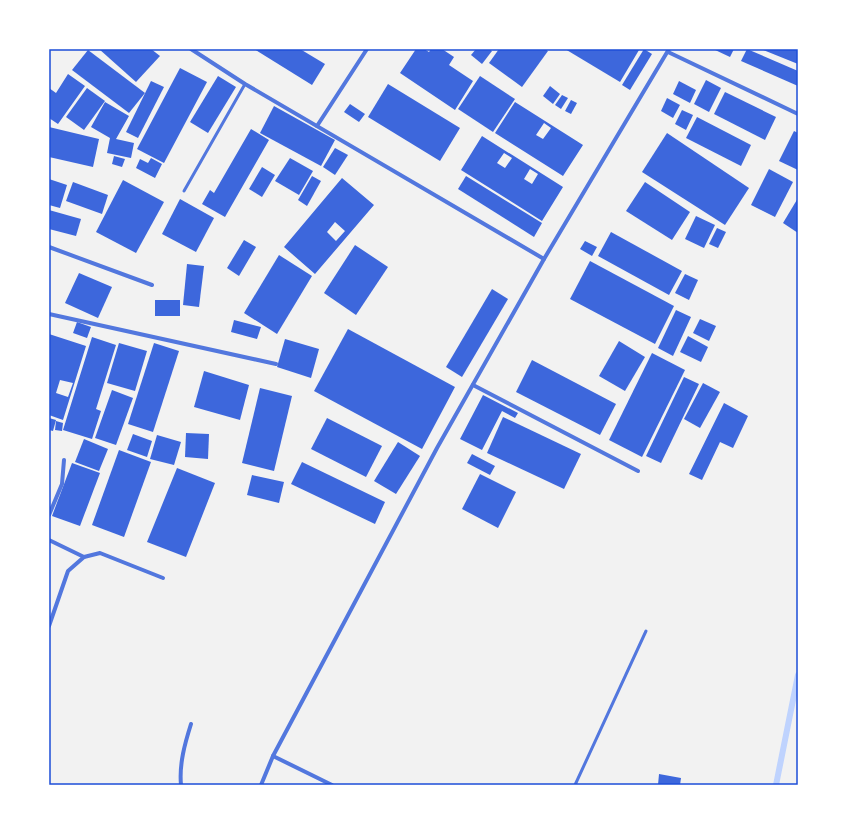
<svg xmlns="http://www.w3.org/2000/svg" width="847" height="834" font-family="Georgia,serif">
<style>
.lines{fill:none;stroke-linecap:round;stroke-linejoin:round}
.stream{stroke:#bfd3fe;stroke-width:6}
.building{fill:#3d67dc;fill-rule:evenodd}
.service{stroke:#5277de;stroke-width:3}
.minor{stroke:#5277de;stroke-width:4}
.neatline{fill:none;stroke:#1d4ed8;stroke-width:1.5}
</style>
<rect width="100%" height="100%" fill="#f2f2f2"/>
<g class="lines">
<polyline class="stream" points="776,785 798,675"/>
</g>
<g class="building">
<polygon points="99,49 151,49 160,56 136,82"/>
<polygon points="254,49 300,49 325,64 312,85"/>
<polygon points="416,49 424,49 429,52 431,49 442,49 454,57 449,65 473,81 455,110 400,73"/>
<polygon points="476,49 489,49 492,51 482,64 471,55"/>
<polygon points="499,49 545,49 548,51 522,87 489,63"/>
<polygon points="565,49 637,49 639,50 620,82"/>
<polygon points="644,49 652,54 630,90 622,85"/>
<polygon points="713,49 734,49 730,57"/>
<polygon points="747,49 798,71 798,86 741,61"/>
<polygon points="761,49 798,49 798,64"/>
<polygon points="88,50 145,93 129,113 72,70"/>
<polygon points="180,68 207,82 164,163 137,149"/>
<polygon points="68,74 85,86 58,124 49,118 49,88 56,93"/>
<polygon points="218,76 236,87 208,133 190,122"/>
<polygon points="480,76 515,99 493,132 458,109"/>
<polygon points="706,80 721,88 709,112 694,104"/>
<polygon points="151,81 164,87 138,138 126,132"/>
<polygon points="679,81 696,90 690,103 673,94"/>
<polygon points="388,84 460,128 440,161 368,117"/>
<polygon points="550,86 560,94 553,104 543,96"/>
<polygon points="87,88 105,101 84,130 66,117"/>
<polygon points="725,92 776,117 765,140 714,114"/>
<polygon points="562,95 568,98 561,109 555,105"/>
<polygon points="667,98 680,105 673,118 661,111"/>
<polygon points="571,100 577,103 571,114 565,111"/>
<polygon points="105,102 129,116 116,139 134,143 131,158 107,153 110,138 91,127"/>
<path d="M515,102L583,145L563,176L495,133ZM544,123L551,128L543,139L536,135Z"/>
<polygon points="350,104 365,114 359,122 344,112"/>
<polygon points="274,106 335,140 321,166 260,133"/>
<polygon points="682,110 693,115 686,130 675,124"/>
<polygon points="697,117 751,145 741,166 686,138"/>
<polygon points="49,127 99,139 93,167 49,157"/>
<polygon points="251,129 269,140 225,217 202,204 210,190 214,193"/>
<polygon points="794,131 798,133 798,170 779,161"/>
<polygon points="667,133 749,188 725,225 642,172"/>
<path d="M482,136L563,187L542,221L461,170ZM504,153L512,158L505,168L497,163ZM530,169L538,174L532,184L524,179Z"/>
<polygon points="335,148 348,155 335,175 323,167"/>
<polygon points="114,156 125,159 122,167 112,164"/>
<polygon points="151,158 162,164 155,178 136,168 140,159 148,163"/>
<polygon points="290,158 313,171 299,195 275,181"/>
<polygon points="262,167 275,175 262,197 249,189"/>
<polygon points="769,169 793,182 775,217 751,205"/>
<polygon points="312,176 321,181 307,206 298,200"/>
<polygon points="466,176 542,223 534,237 458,189"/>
<path d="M342,178L374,205L315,274L284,247ZM335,222L345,231L336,241L327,232Z"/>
<polygon points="49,179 67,185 60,208 49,205"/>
<polygon points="123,180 164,202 136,253 96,232"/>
<polygon points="73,182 108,195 102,214 66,201"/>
<polygon points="645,182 690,212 672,240 626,211"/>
<polygon points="798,198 798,233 783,223"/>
<polygon points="180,199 214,218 196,252 162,234"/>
<polygon points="49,210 81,219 76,236 49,229"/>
<polygon points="696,216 715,225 704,248 685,239"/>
<polygon points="717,228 726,232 718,248 709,244"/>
<polygon points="611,232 682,271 669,295 598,256"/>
<polygon points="244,240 256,247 239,276 227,268"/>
<polygon points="585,241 597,247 592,256 580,249"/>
<polygon points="355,245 388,267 356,315 324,293"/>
<polygon points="279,255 312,276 277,334 244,313"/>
<polygon points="590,261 674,306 655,344 570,299"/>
<polygon points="187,264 204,266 199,307 183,305"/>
<polygon points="79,273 112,287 98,318 65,303"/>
<polygon points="685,274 698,280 689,300 675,293"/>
<polygon points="492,289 508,299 462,377 446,367"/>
<rect x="155" y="300" width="25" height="16"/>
<polygon points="676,310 691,317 673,356 658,348"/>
<polygon points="700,319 716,326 709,341 693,333"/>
<polygon points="234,320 261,327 257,339 231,332"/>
<polygon points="77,322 91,327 87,338 73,333"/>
<polygon points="348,329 455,387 422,449 314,391"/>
<path d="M49,334L86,346L63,420L49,415ZM60,380L73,383L68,397L56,393Z"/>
<polygon points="688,336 708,347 701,362 680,352"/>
<polygon points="92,337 116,345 96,409 101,411 92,439 63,430"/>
<polygon points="285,339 319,349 311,378 277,367"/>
<polygon points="619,341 645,357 625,391 599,376"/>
<polygon points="119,343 147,351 135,391 107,383"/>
<polygon points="154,343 179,351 153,432 128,424"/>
<polygon points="652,353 685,370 642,457 609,440"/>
<polygon points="532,360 616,404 600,435 516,392"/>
<polygon points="204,371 249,385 240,420 194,407"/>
<polygon points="684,377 699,384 661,463 646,456"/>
<polygon points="703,383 720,392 700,428 684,419"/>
<polygon points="260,388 292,396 274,471 242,463"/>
<polygon points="112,390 133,398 116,445 95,438"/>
<polygon points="483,395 518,413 515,418 502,411 482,450 460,439"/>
<polygon points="724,403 748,416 733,448 720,442 702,480 689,474"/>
<polygon points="503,417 581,454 564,489 487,453"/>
<polygon points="49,418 56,420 53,431 49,430"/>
<polygon points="327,418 382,446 366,477 311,449"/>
<polygon points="56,421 63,423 62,431 55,430"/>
<polygon points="186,433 209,434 208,459 185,457"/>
<polygon points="133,434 152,441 147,457 127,450"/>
<polygon points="157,435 181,442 174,465 150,459"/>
<polygon points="84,439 108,449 99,471 75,462"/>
<polygon points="398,442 420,456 396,494 374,481"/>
<polygon points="119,450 151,462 124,537 92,525"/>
<polygon points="472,454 495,466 490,475 467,463"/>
<polygon points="302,462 385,502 375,524 291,484"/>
<polygon points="72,463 100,473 80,526 52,516"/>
<polygon points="177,468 215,483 186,557 147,542"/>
<polygon points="480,474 516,492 498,528 462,509"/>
<polygon points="252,475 284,482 279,503 247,495"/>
<polygon points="659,774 681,778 680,785 658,785"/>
</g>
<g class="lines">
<g class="service">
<polyline points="184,191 245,84"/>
<polyline points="575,785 646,631"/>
</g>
<g class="minor">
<polyline points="191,49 245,84 544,259"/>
<polyline points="668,52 798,114"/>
<polyline points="317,126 367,49"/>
<polyline points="49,247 152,285"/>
<polyline points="49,314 276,364"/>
<polyline points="473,385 638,471"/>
<polyline points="49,515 62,484 64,460"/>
<polyline points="49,540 84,557"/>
<polyline points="49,626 68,571 84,557 100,553 163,578"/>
<polyline points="273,756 332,785"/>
<path d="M181,785C179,764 185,743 191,724"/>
<polyline points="261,785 273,756 437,448 544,259 669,49"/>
</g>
</g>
<rect width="847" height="834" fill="none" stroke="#ffffff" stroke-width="100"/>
<rect x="50" y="50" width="747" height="734" class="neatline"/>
</svg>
